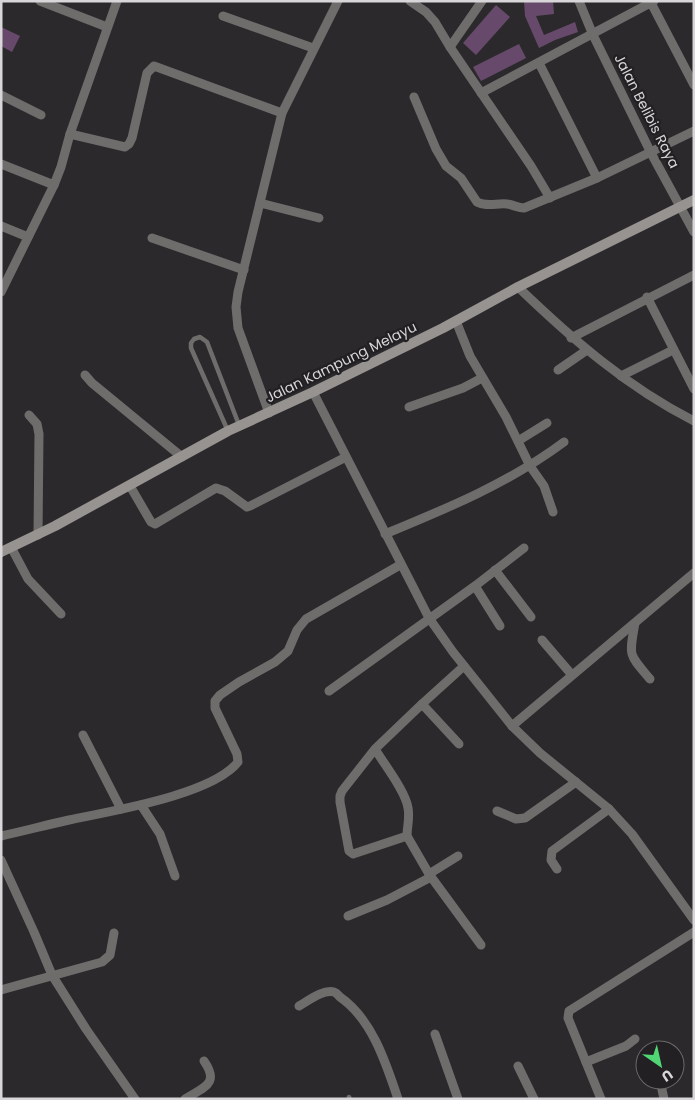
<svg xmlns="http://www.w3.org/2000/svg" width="695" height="1100" font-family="Poppins,sans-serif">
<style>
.building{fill:#674a6b}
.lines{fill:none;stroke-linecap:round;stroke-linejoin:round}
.lane{stroke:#6f6d6c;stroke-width:4.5}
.street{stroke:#6f6d6c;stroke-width:9}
.secondary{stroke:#969391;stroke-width:10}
.labels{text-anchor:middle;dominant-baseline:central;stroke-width:4.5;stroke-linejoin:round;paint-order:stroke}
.street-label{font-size:14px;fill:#d8d6d8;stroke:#222023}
</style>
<rect width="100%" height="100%" fill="#2c292c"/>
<g class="building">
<polygon points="524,1 553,1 554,14 536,16 544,35 575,22 578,32 555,40 539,48 525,16"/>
<polygon points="496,5 510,17 476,55 463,43"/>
<polygon points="1,27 20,36 12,52 1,46"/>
<polygon points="519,44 526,58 481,81 473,67"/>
</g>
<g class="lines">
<g class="lane">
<polyline points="228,431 191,348 191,343 194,339 200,337 207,342 239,425"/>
<polyline points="349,1097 350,1099"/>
</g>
<g class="street">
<polyline points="40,1 107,27"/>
<polyline points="410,1 426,12 435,22 450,47 531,166 550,198"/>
<polyline points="579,1 593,35 651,153 694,232"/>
<polyline points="650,1 694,85"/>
<polyline points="223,16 313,48"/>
<polyline points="450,47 482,1"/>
<polyline points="539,63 597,178"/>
<polyline points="481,93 654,1"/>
<polyline points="1,95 41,115"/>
<path d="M414,97L436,149L446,166L461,178L477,202C486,207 497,203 507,204C514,205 518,208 524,208L597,178L694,131"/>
<polyline points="70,134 125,147 129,144 132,138 147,73 154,66 282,113"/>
<polyline points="1,164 54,185 61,167 70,134 117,1"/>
<polyline points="260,203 319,218"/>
<polyline points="1,226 28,237"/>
<polyline points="152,238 244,270"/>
<path d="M518,287C572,339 627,387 694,421"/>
<polyline points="1,292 54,185"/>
<polyline points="647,297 694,389"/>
<polyline points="456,321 470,356 506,417 530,466 544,486 553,512"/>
<polyline points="571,338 694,275"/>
<polyline points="558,370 587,350"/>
<polyline points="85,375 92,383 182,457"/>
<polyline points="621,376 673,350"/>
<polyline points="313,392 429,618 453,652 512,726 540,753 609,809 632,834 694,920"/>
<polyline points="409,407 463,388 482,378"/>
<polyline points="269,413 238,328 236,307 238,292 282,113 338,1"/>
<polyline points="29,415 37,424 39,434 38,535"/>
<polyline points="518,441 547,423"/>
<polyline points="130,486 151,522 155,524 216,488 225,491 247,507 250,506 346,457"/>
<path d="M385,534C448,508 509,483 564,442"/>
<polyline points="11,547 28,579 61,614"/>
<polyline points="495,570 531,617"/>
<polyline points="475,586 500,626"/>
<path d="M635,623C629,657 628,653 650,679"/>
<polyline points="542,640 572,675"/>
<polyline points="329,691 475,586 524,548"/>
<polyline points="422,704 459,744"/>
<polyline points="512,726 694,573"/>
<polyline points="83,735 121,809"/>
<path d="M375,749C384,764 406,792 408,808C410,817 407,827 407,836L353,854L349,851L340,802V796L342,791L375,749L422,704L464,666"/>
<polyline points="141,805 160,834 175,876"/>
<polyline points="497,811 516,819 525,818 576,782"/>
<path d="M1,836C24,831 46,825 69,820C111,811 212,795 238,762L237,754L215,708V701L220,695L239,682L275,662L288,651L297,630L306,619L400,565"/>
<polyline points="407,836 429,874 481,945"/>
<polyline points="1,860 34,932 52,975 86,1029 135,1099"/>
<polyline points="557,869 551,860 552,851 609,809"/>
<polyline points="429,874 458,856"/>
<polyline points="348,916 387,900 431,877"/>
<polyline points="1,990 102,962 110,955 114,933"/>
<path d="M299,1006C308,1001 323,989 334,992C337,993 338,995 340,997C372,1019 386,1063 398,1099"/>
<polyline points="435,1034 458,1099"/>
<polyline points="586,1062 626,1046 635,1039"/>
<polyline points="518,1066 534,1099"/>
<polyline points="660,1080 664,1099"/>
<path d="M185,1099C204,1087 220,1084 204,1061"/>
<polyline points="601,1099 568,1018 569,1011 694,932"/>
</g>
<polyline class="secondary" points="1,552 55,526 228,431 313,392 443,328 518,287 694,200"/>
</g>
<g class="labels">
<g class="street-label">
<text transform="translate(647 111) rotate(63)">Jalan Belibis Raya</text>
<text transform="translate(341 362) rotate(-26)">Jalan Kampung Melayu</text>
</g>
</g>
<rect width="695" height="1100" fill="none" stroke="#d8d6d8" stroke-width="5"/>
<g transform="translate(660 1065) rotate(146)"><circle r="24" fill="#222023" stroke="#6b696b"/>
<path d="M0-4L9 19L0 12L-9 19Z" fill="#50d674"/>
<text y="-8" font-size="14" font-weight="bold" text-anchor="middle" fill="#d8d6d8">U</text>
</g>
</svg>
